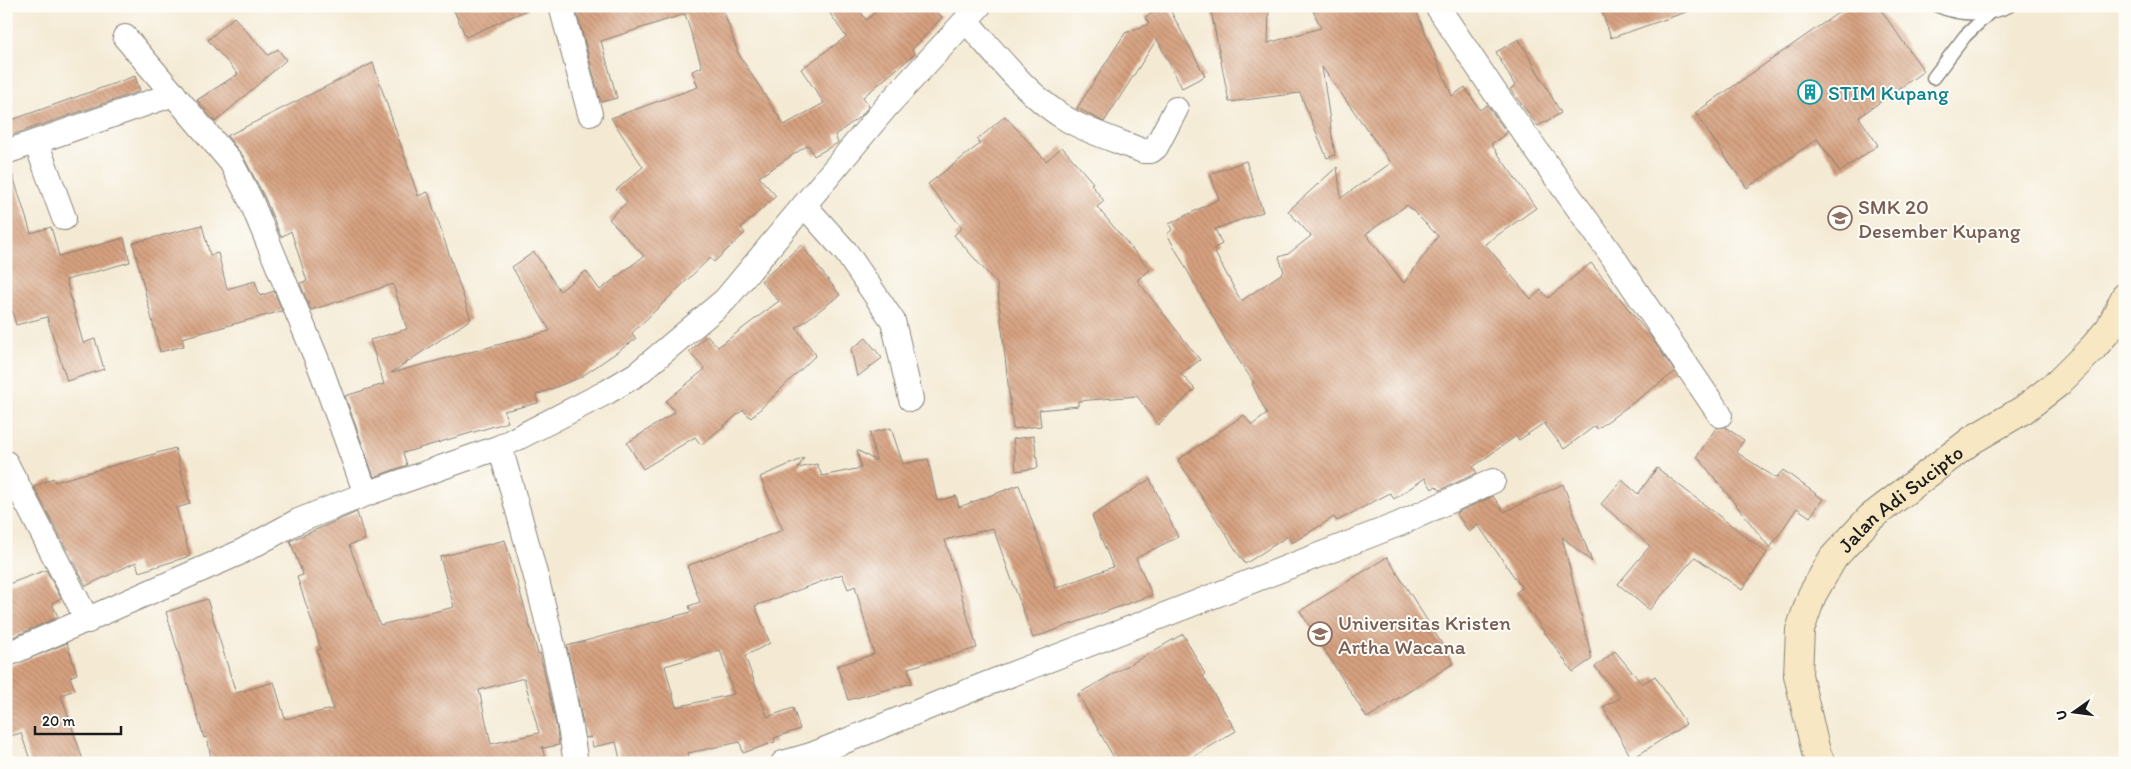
<svg xmlns="http://www.w3.org/2000/svg" width="2131" height="769" font-family="Itim,sans-serif">
<style>
.building{fill:url(#building-back-hatch);fill-rule:evenodd}
.lines{fill:none;stroke-linecap:round;stroke-linejoin:round}
.service-casing{stroke:#888378;stroke-width:15}
.minor-casing{stroke:#888378;stroke-width:26}
.secondary-casing{stroke:#888378;stroke-width:30}
.service{stroke:#fff;stroke-width:12}
.minor{stroke:#fff;stroke-width:24}
.secondary{stroke:#f7e8c3;stroke-width:28}
.labels{text-anchor:middle;dominant-baseline:central;stroke-width:4;stroke-linejoin:round;paint-order:stroke}
.culture-label{font-size:21px;fill:#0d838f;stroke:#fdfcf7;text-anchor:start}
.education-label{font-size:21px;fill:#785e54;stroke:#fdfcf7;text-anchor:start}
.street-label{font-size:21px;fill:#1c1c1c;stroke:#fdfcf7}
</style>
<defs>
<pattern id="building-back-hatch" width="6" height="6" patternUnits="userSpaceOnUse" patternTransform="scale(1.25)"><rect width="6" height="6" fill="#d5a07f"/><path d="M-1 5l2 2M0 0l6 6M5-1l2 2" fill="none" stroke="#b6896d"/></pattern>
</defs>
<rect width="100%" height="100%" fill="#fdfcf7"/>
<filter id="ink" filterUnits="userSpaceOnUse"><feTurbulence type="fractalNoise" baseFrequency=".02" numOctaves="2"/><feDisplacementMap in="SourceGraphic" scale="10" xChannelSelector="R" yChannelSelector="G"/><feConvolveMatrix kernelMatrix="1 2 1 2 8 2 1 2 1" color-interpolation-filters="sRGB"/></filter>
<filter id="wash" filterUnits="userSpaceOnUse"><feTurbulence type="fractalNoise" baseFrequency=".0096" numOctaves="4" result="noise"/><feDisplacementMap in="SourceGraphic" scale="20" xChannelSelector="R" yChannelSelector="G"/><feGaussianBlur stdDeviation="1.12" result="paint"/><feColorMatrix in="noise" values="0 0 0 0 0 0 0 0 0 0 0 0 0 0 0 0 0 1.4 0 .05"/><feComposite in="paint" operator="in"/></filter>
<g filter="url(#wash)">
<rect width="100%" height="100%" fill="#f4ead4"/>
<g id="blocks">
<g class="building">
<polygon points="452,6 536,6 466,37"/>
<polygon points="575,6 722,6 738,53 784,125 824,103 801,69 846,37 825,6 857,6 866,20 883,6 930,6 942,17 912,50 915,54 863,97 869,106 861,116 835,135 838,143 814,156 808,145 759,177 776,196 741,228 745,233 714,262 710,258 632,333 636,339 581,377 536,395 538,403 504,411 508,422 403,453 407,465 374,477 345,396 384,384 370,340 407,329 393,284 311,310 300,283 307,281 291,231 281,237 264,196 243,156 227,136 373,63 418,196 428,192 471,319 391,373 550,331 512,267 534,252 560,291 586,271 600,290 644,256 609,219 627,202 616,190 643,167 611,118 698,87 692,71 702,67 685,14 601,41 617,98 601,102"/>
<polygon points="1165,6 1168,6 1205,76 1182,88 1157,39 1104,122 1077,108 1125,33 1149,24 1145,17"/>
<path d="M1210,6H1269L1268,43L1321,28L1311,6H1414L1452,96L1465,87L1480,110L1487,105L1507,133L1491,144L1536,208L1485,244L1531,299L1541,290L1548,298L1591,263L1651,337L1675,372L1597,429L1595,426L1564,449L1544,423L1519,440L1516,436L1473,467L1477,473L1440,490L1436,486L1432,489L1425,478L1394,499L1390,493L1337,521L1334,517L1292,543L1288,536L1245,564L1178,460L1244,415L1252,425L1267,414L1252,384L1254,383L1228,344L1167,234L1172,230L1169,224L1219,199L1210,174L1246,161L1263,212L1215,229L1222,244L1213,249L1241,301L1284,272L1279,257L1288,254L1311,236L1288,211L1337,167L1341,198L1391,163L1322,67L1335,155L1327,158L1300,93L1229,102ZM1407,205L1438,236L1404,283L1366,234Z"/>
<polygon points="1600,6 1691,6 1692,10 1611,38"/>
<polygon points="1848,6 1878,6 1924,71 1859,117 1878,145 1840,172 1817,139 1747,188 1695,113"/>
<polygon points="234,17 268,55 278,49 286,60 215,122 197,100 238,74 208,40"/>
<polygon points="1519,39 1561,113 1538,126 1510,89 1515,86 1496,52"/>
<polygon points="135,76 140,91 6,137 6,122"/>
<polygon points="1005,116 1046,161 1062,147 1093,183 1091,184 1104,201 1097,207 1150,270 1137,280 1200,360 1181,374 1195,389 1158,425 1137,396 1078,401 1078,406 1039,410 1041,426 1013,429 997,284 954,235 962,228 928,184 980,144 977,140"/>
<polygon points="11,170 31,233 51,227 59,256 124,238 130,262 66,280 83,343 95,339 104,369 67,381 47,317 16,325 6,289 6,171"/>
<polygon points="202,225 210,255 218,253 227,289 255,281 260,296 274,291 282,311 182,338 184,346 160,352 133,243"/>
<polygon points="801,245 840,295 796,328 816,355 751,418 743,410 701,445 695,437 643,469 627,443 675,412 666,401 705,369 689,352 707,335 718,347 779,301 761,281"/>
<polygon points="866,338 882,358 857,377 851,349"/>
<polygon points="1725,427 1744,440 1736,452 1776,478 1783,470 1823,499 1810,517 1797,508 1770,548 1697,456 1716,428"/>
<path d="M891,428L903,464L928,459L937,501L956,496L959,507L1019,485L1056,588L1113,567L1092,516L1150,479L1178,537L1136,558L1152,595L1033,638L993,528L945,540L977,648L908,668L912,683L848,700L837,666L874,654L855,586L848,589L842,574L755,606L770,643L745,656L767,717L793,708L800,729L774,738L775,742L743,753L740,742L688,753L690,763H621L616,742L593,747L591,737L586,738L567,646L691,612L689,606L700,602L687,566L783,530L760,477L804,458L798,468L817,464L822,476L861,468L857,450L876,461L870,433ZM720,650L734,694L676,707L665,666Z"/>
<polygon points="1034,436 1038,468 1016,471 1013,439"/>
<polygon points="175,448 190,504 176,508 190,556 139,572 136,562 86,586 34,487 53,478 55,482"/>
<polygon points="1657,468 1767,553 1742,590 1695,557 1649,610 1618,584 1650,546 1601,504 1622,480 1638,494"/>
<polygon points="1563,484 1592,562 1562,537 1592,659 1573,672 1516,592 1522,588 1478,525 1469,532 1456,513 1493,496 1504,512"/>
<path d="M357,512L365,540L349,545L380,625L454,607L440,557L505,540L538,654L540,653L556,725L559,745L543,748L542,746L546,763H212L207,737L204,738L166,612L207,599L236,693L274,682L285,719L333,709L317,650L321,649L297,577L303,575L290,541ZM524,678L539,733L491,744L479,690Z"/>
<polygon points="1387,557 1454,663 1367,718 1300,611"/>
<polygon points="46,570 61,598 52,603 58,617 6,640 6,585"/>
<polygon points="1183,634 1205,674 1203,676 1236,731 1183,763 1117,763 1078,694"/>
<polygon points="67,643 77,674 70,677 75,690 61,695 84,763 31,763 21,733 6,737 6,668"/>
<polygon points="1615,651 1642,684 1655,676 1686,724 1632,759 1603,707 1620,698 1595,667"/>
</g>
</g>
</g>
<g filter="url(#ink)">
<use href="#blocks" fill-opacity="0" stroke="#888378" stroke-width="1"/>
<g class="lines">
<g class="service-casing">
<g id="service">
<path d="M1938,6C1960,16 1988,16 2009,6"/>
<polyline points="1933,78 1965,36 1988,14"/>
</g>
</g>
<g class="minor-casing">
<g id="minor">
<polyline points="561,6 590,114"/>
<polyline points="1437,6 1494,91 1611,254 1720,415"/>
<path d="M966,21C997,55 1028,97 1068,120C1091,133 1118,141 1143,151H1151L1156,147L1176,109"/>
<polyline points="125,37 231,162 251,201 322,372 366,494"/>
<polyline points="36,142 64,218"/>
<polyline points="6,152 174,94"/>
<polyline points="805,206 846,252 893,321 911,399"/>
<path d="M500,447C530,552 559,655 576,763"/>
<polyline points="6,463 88,621"/>
<polyline points="6,655 239,553 298,521 366,494 500,447 607,392 637,374 725,300 886,107 979,6"/>
<polyline points="783,763 811,755 971,690 1399,524 1493,481"/>
</g>
</g>
<g class="secondary-casing">
<g id="secondary">
<path id="s1" d="M1821,763L1816,752L1798,675L1800,630L1812,595L1833,558L1870,518L1972,440L2023,410L2058,383L2092,349L2110,328L2125,297"/>
</g>
</g>
<use href="#service" class="service"/>
<use href="#minor" class="minor"/>
<use href="#secondary" class="secondary"/>
</g>
</g>
<defs>
<g id="building-ring" transform="scale(1.25)"><circle r="9.5" fill="#fdfcf7" stroke="#0f9aa8" stroke-width="1.5"/><path d="M-4-6H4V6H1V3H-1V6H-4ZM-2.5-4.3h1.7v1.8h-1.7ZM.8-4.3h1.7v1.8H.8ZM-2.5-1h1.7V.8h-1.7ZM.8-1h1.7V.8H.8Z" fill="#0f9aa8"/></g>
<g id="school-ring" transform="scale(1.25)"><circle r="9.5" fill="#fdfcf7" stroke="#8d6e63" stroke-width="1.5"/><path d="M0-5L7-2L0 1L-7-2ZM-4 1L0 2.5L4 1V4Q0 6-4 4Z" fill="#8d6e63"/></g>
<g id="university-ring" transform="scale(1.25)"><circle r="9.5" fill="#fdfcf7" stroke="#8d6e63" stroke-width="1.5"/><path d="M0-5L7-2L0 1L-7-2ZM-4 1L0 2.5L4 1V4Q0 6-4 4Z" fill="#8d6e63"/></g>
</defs>
<g fill-rule="evenodd">
<use href="#building-ring" x="1810" y="92"/>
<use href="#school-ring" x="1840" y="218"/>
<use href="#university-ring" x="1320" y="634"/>
</g>
<g class="labels">
<g class="culture-label">
<text x="1828" y="92">STIM Kupang</text>
</g>
<g class="education-label">
<text x="1858" y="206">SMK 20<tspan x="1858" dy="24">Desember Kupang</tspan></text>
<text x="1338" y="622">Universitas Kristen<tspan x="1338" dy="24">Artha Wacana</tspan></text>
</g>
<g class="street-label">
<text stroke="none"><textPath href="#s1" startOffset="306">Jalan Adi Sucipto</textPath></text>
</g>
</g>
<rect width="2131" height="769" fill="none" stroke="#fdfcf7" stroke-width="25"/>
<g transform="translate(2074 712) rotate(256)" stroke="#fdfcf7" stroke-width="4" paint-order="stroke">
<path d="M0-4L9 19L0 12L-9 19Z" fill="#1c1c1c"/>
<text y="-8" font-size="14" font-weight="bold" text-anchor="middle" fill="#1c1c1c">U</text>
</g>
<path d="M35 726v8h86v-8" fill="none" stroke="#1c1c1c" stroke-width="2.5"/>
<text x="42" y="726" font-size="15" fill="#1c1c1c" stroke="#fdfcf7" stroke-width="4" paint-order="stroke">20 m</text>
</svg>
